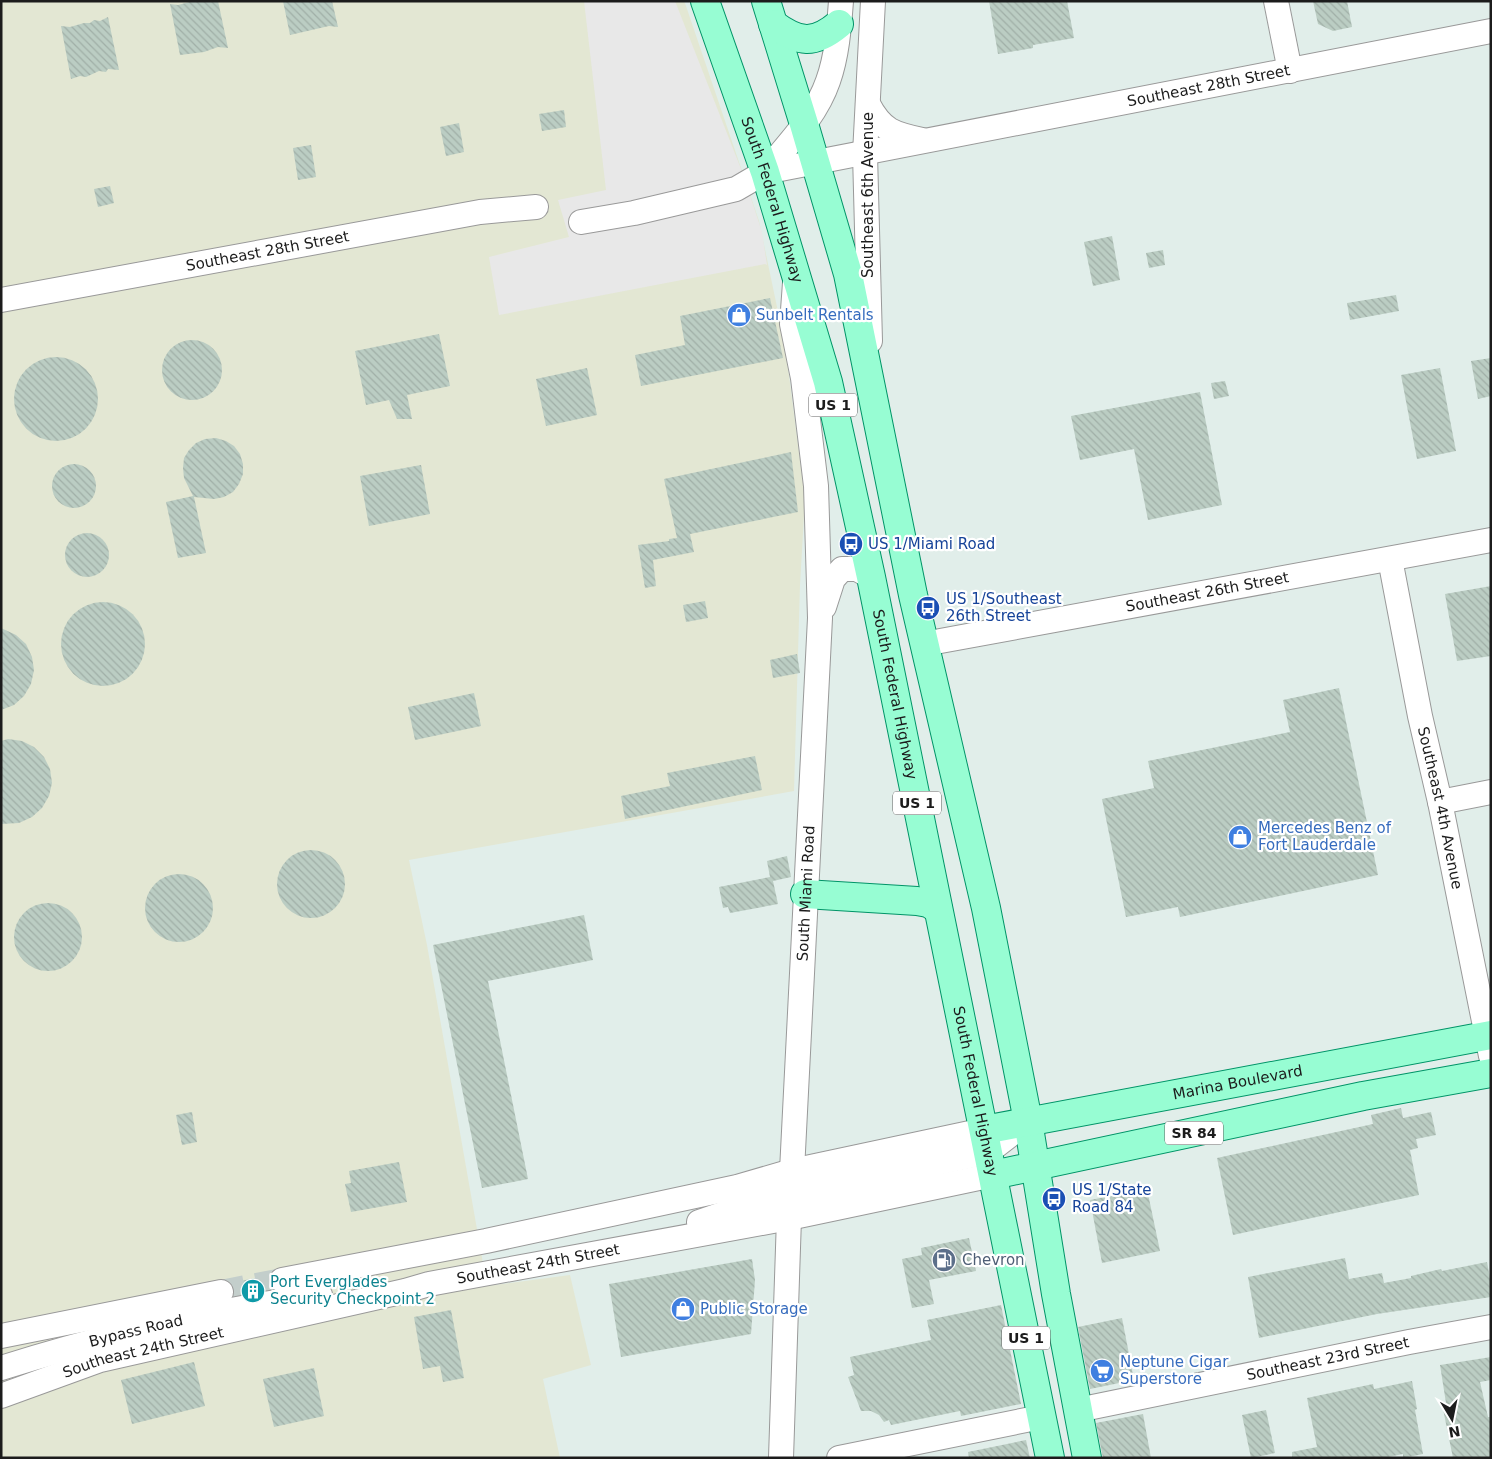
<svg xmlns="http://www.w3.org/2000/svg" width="1492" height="1459" font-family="'DejaVu Sans',sans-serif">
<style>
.industrial{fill:#e3e7d3}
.parking{fill:#e8e8e8}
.building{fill:url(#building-back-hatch)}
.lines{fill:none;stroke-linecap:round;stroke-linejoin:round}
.minor-tunnel{stroke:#c3cecb;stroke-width:24;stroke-dasharray:24 12;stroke-linecap:butt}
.minor-casing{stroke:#999;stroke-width:26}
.major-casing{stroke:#009467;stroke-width:30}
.minor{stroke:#fff;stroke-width:24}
.major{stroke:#97fdd3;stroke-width:28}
.labels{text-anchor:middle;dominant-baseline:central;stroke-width:4.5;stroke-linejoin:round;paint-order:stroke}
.shield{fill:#fff;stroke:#606060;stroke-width:1}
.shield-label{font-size:14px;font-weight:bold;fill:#1c1c1c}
.street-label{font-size:15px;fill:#1c1c1c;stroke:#fff}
.shop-label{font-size:15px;fill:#366cbe;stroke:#fff;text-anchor:start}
.transit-label{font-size:15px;fill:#164399;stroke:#fff;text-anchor:start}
.service-label{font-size:15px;fill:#4e5e75;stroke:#fff;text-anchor:start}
.culture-label{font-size:15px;fill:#0d838f;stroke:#fff;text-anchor:start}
</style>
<defs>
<pattern id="building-back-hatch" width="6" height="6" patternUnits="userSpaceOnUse" patternTransform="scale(1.25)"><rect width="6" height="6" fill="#bbcdc3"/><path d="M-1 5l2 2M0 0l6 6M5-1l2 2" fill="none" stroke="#a0afa7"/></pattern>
</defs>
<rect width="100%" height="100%" fill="#e1eeea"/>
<polygon class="industrial" points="1,1 684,1 686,6 759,221 785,345 805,498 800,585 794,791 409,860 427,945 487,1286 570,1275 591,1365 543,1379 560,1458 1,1458"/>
<polygon class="parking" points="584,1 675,1 743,174 762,232 767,265 765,264 499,315 489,257 569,237 558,200 606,190"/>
<g class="building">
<polygon points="193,1 218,1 228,48 218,47 204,52 180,55 170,4 178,5"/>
<polygon points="283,1 332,1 338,27 329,26 290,35"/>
<polygon points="989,1 1067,1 1074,38 1033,45 1033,48 998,54"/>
<polygon points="1313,1 1347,1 1352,27 1333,31 1318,24"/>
<polygon points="108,17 119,70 108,69 106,72 99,71 86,77 80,76 71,79 61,26 70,27 84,23 90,23 94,20 100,21"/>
<polygon points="564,110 566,127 542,131 539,114"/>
<polygon points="459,123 464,152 446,156 440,127"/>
<polygon points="311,145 316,177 298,180 293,148"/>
<polygon points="110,186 114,203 98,207 94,189"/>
<polygon points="1112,236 1120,280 1093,286 1084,242"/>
<polygon points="1163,250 1165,265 1149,268 1146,253"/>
<polygon points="1396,295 1399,311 1350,320 1347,303"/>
<polygon points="770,298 783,358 641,386 635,355 685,345 680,316"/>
<polygon points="439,334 450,386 407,395 412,419 397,419 389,400 366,405 355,351"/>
<circle cx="192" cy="370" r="30"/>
<circle cx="56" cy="399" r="42"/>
<polygon points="1491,358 1491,396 1478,399 1471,361"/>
<polygon points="587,368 597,415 546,426 536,379"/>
<polygon points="1440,368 1456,451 1417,459 1401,375"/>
<polygon points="1225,381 1229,396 1214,399 1211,383"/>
<polygon points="1200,392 1222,505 1148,520 1134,449 1080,460 1071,416"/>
<polygon points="216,438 226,441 234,446 240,454 243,464 243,474 239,484 233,492 224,497 214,499 194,497 206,553 178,558 166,502 193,496 184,478 183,468 184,458 189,450 196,443 205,439"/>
<polygon points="791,452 798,512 690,534 694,552 653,560 656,586 645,588 638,545 669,541 669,539 677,538 664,479"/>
<circle cx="74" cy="486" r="22"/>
<polygon points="421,465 430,514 369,526 360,476"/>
<circle cx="87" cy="555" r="22"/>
<polygon points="1491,586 1491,656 1457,661 1445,594"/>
<polygon points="705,601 708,618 686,622 683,605"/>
<circle cx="103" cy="644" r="42"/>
<polygon points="1,628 16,635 26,644 32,657 34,670 31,684 24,696 14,705 1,710"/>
<polygon points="797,654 800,673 773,678 770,660"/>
<polygon points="1339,688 1378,875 1180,917 1178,907 1126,917 1102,799 1154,788 1148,761 1290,732 1283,700"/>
<polygon points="474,693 481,726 415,740 408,707"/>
<polygon points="8,739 22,741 34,747 44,757 50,769 52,783 49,796 42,808 32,817 19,823 1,824 1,741"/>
<polygon points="755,756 762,790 625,819 621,796 670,786 667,773"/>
<circle cx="311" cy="884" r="34"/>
<polygon points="787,856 791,877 773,881 778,904 730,913 728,907 723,908 719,887 770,877 767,861"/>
<circle cx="179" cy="908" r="34"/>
<circle cx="48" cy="937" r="34"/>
<polygon points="584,915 593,960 488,981 528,1179 482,1188 433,945"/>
<polygon points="1401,1108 1403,1118 1431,1112 1436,1135 1416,1139 1418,1148 1410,1150 1419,1195 1233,1235 1217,1158 1373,1124 1371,1115"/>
<polygon points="192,1112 197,1142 182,1145 176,1115"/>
<polygon points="399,1162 407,1202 351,1212 345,1184 351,1183 349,1171"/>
<polygon points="1147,1189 1160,1251 1102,1263 1090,1200"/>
<polygon points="969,1238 976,1271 929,1280 934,1304 912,1308 902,1259 922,1255 921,1248"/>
<polygon points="1345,1258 1349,1279 1382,1273 1384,1283 1411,1278 1411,1276 1441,1269 1442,1271 1487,1262 1491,1284 1491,1297 1377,1314 1259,1338 1248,1277"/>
<polygon points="752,1259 755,1280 751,1334 621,1357 609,1284"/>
<polygon points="269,1275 268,1282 272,1289 234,1296 234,1289 231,1283"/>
<polygon points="1001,1305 1021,1404 961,1416 960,1411 891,1425 889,1420 884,1422 879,1415 871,1411 861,1411 848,1377 854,1375 850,1357 931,1340 927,1320"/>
<polygon points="451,1310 464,1378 443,1382 440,1366 423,1369 414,1317"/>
<polygon points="1122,1318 1134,1380 1090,1389 1078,1327"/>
<polygon points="1491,1357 1491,1380 1480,1382 1488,1417 1491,1417 1491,1458 1453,1458 1442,1404 1446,1403 1440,1365"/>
<polygon points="194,1362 205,1406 132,1424 121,1380"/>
<polygon points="314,1368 324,1416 274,1427 263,1379"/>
<polygon points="1412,1381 1417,1409 1415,1410 1423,1454 1403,1458 1403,1454 1383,1458 1292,1458 1292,1452 1317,1447 1307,1398 1373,1384 1374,1389"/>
<polygon points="1266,1410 1275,1453 1251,1458 1242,1415"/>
<polygon points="1143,1414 1151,1458 1103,1458 1096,1423"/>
<polygon points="1026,1440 1030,1458 969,1458 968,1452"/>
</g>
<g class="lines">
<polyline class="minor-tunnel" points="221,1292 282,1280"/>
<g class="minor-casing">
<g id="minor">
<polyline points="1276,1 1290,71"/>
<path d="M868,104C882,131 894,134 922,140"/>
<path d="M765,172C788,144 816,116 828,81C837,56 839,28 841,1"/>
<path id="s1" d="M581,222L634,213L736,189L765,172L1491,31"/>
<path id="s2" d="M1,300L480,212L536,207"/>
<polyline points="870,341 865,154 873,1"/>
<path id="s3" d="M1390,559L1420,716L1440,802L1491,1056"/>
<polyline points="824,607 833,579 842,569 857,569 871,577"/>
<path id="s4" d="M924,644L1491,540"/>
<polyline points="1440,802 1491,792"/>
<path id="s5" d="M792,1171L820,618L816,486L803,378L792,324L795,283"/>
<polyline points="699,1222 757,1202 988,1152 1028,1121"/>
<polyline points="282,1280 486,1241 737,1187 792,1171 984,1130"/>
<polyline points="1,1336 221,1292"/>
<path id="s6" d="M1,1368C105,1335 212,1311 320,1295"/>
<path id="s7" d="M1,1396L100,1360L405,1291L429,1284L789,1218L993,1175"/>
<path id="s8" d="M1078,1410L1409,1342L1491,1327"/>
<polyline points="781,1458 789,1218"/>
<polyline points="839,1458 1041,1417"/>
</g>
</g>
<g class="major-casing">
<g id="major">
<path id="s9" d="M705,1L765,172L828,382L871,577L1050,1458"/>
<polyline points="766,1 804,124 848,274 913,595 986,908 1028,1121 1056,1294 1087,1458"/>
<path d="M773,24C799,43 814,45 839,24"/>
<polyline points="805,894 917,901 928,903 938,909"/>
<path id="s10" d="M984,1130L1491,1035"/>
<polyline points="993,1175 1363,1096 1491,1073"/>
</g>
</g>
<use href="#minor" class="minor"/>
<use href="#major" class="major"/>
</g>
<defs>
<g id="shop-disc" transform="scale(1.25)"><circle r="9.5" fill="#3f7fe0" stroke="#fff"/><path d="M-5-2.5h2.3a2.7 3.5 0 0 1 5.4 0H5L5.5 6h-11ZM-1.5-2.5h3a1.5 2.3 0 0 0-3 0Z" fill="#fff"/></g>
<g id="bus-disc" transform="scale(1.25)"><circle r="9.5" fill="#1a4fb4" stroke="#fff"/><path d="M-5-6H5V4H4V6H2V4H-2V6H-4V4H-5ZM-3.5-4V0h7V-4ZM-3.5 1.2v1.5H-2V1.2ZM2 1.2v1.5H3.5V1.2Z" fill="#fff"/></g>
<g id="fuel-disc" transform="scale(1.25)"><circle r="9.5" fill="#5c6f8a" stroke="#fff"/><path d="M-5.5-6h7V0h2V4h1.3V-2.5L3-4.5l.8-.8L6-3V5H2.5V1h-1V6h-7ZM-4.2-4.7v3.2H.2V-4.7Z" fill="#fff"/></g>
<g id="building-disc" transform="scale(1.25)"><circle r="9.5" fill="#0f9aa8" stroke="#fff"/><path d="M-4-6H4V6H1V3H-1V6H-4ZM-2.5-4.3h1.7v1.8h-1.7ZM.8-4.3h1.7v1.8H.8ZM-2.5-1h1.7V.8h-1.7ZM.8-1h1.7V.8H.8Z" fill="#fff"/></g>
<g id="supermarket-disc" transform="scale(1.25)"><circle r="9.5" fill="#3f7fe0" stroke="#fff"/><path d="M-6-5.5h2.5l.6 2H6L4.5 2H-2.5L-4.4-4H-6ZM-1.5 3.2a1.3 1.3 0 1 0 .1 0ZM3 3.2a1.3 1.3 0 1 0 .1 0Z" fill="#fff"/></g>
</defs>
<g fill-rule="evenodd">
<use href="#shop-disc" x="739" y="315"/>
<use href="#bus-disc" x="851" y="544"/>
<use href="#bus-disc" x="928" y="608"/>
<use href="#shop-disc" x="1240" y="837"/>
<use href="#bus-disc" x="1054" y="1199"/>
<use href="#fuel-disc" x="944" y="1260"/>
<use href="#building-disc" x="253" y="1291"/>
<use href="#shop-disc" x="683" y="1309"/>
<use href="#supermarket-disc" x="1102" y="1371"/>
</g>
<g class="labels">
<g class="shield">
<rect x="809" y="393.5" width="48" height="23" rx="4"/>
<rect x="893" y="791.5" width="48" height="23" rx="4"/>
<rect x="1165" y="1121.5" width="58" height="23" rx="4"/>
<rect x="1002" y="1326.5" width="48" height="23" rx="4"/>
</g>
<g class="shield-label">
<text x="833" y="405">US 1</text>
<text x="917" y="803">US 1</text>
<text x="1194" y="1133">SR 84</text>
<text x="1026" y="1338">US 1</text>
</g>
<g class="street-label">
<text stroke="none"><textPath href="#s1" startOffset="644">Southeast 28th Street</textPath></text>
<text transform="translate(868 195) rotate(-90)">Southeast 6th Avenue</text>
<text stroke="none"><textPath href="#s9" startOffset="210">South Federal Highway</textPath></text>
<text stroke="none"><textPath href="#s2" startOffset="271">Southeast 28th Street</textPath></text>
<text stroke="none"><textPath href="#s4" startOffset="288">Southeast 26th Street</textPath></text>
<text stroke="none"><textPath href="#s9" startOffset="720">South Federal Highway</textPath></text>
<text stroke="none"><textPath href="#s3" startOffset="254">Southeast 4th Avenue</textPath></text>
<text stroke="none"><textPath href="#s5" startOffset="278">South Miami Road</textPath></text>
<text stroke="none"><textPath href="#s10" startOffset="258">Marina Boulevard</textPath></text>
<text stroke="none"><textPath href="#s9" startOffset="1125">South Federal Highway</textPath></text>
<text stroke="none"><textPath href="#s7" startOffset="554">Southeast 24th Street</textPath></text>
<text stroke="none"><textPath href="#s6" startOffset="140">Bypass Road</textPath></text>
<text stroke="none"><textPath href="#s7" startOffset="149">Southeast 24th Street</textPath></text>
<text stroke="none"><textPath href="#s8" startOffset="255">Southeast 23rd Street</textPath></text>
</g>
<g class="shop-label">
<text x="756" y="315">Sunbelt Rentals</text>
<text x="1258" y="828">Mercedes Benz of<tspan x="1258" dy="17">Fort Lauderdale</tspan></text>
<text x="700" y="1309">Public Storage</text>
<text x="1120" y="1362">Neptune Cigar<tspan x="1120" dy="17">Superstore</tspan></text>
</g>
<g class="transit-label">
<text x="868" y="544">US 1/Miami Road</text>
<text x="946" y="599">US 1/Southeast<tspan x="946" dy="17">26th Street</tspan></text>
<text x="1072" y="1190">US 1/State<tspan x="1072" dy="17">Road 84</tspan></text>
</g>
<g class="service-label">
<text x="962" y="1260">Chevron</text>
</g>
<g class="culture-label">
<text x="270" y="1282">Port Everglades<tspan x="270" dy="17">Security Checkpoint 2</tspan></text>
</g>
</g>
<rect width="1492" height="1459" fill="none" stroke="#1c1c1c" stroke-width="5"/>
<g transform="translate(1452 1419) rotate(170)" stroke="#ffffff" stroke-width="4" paint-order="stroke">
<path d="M0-4L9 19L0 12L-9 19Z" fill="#1c1c1c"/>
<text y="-8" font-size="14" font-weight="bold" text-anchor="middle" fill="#1c1c1c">N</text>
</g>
</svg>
